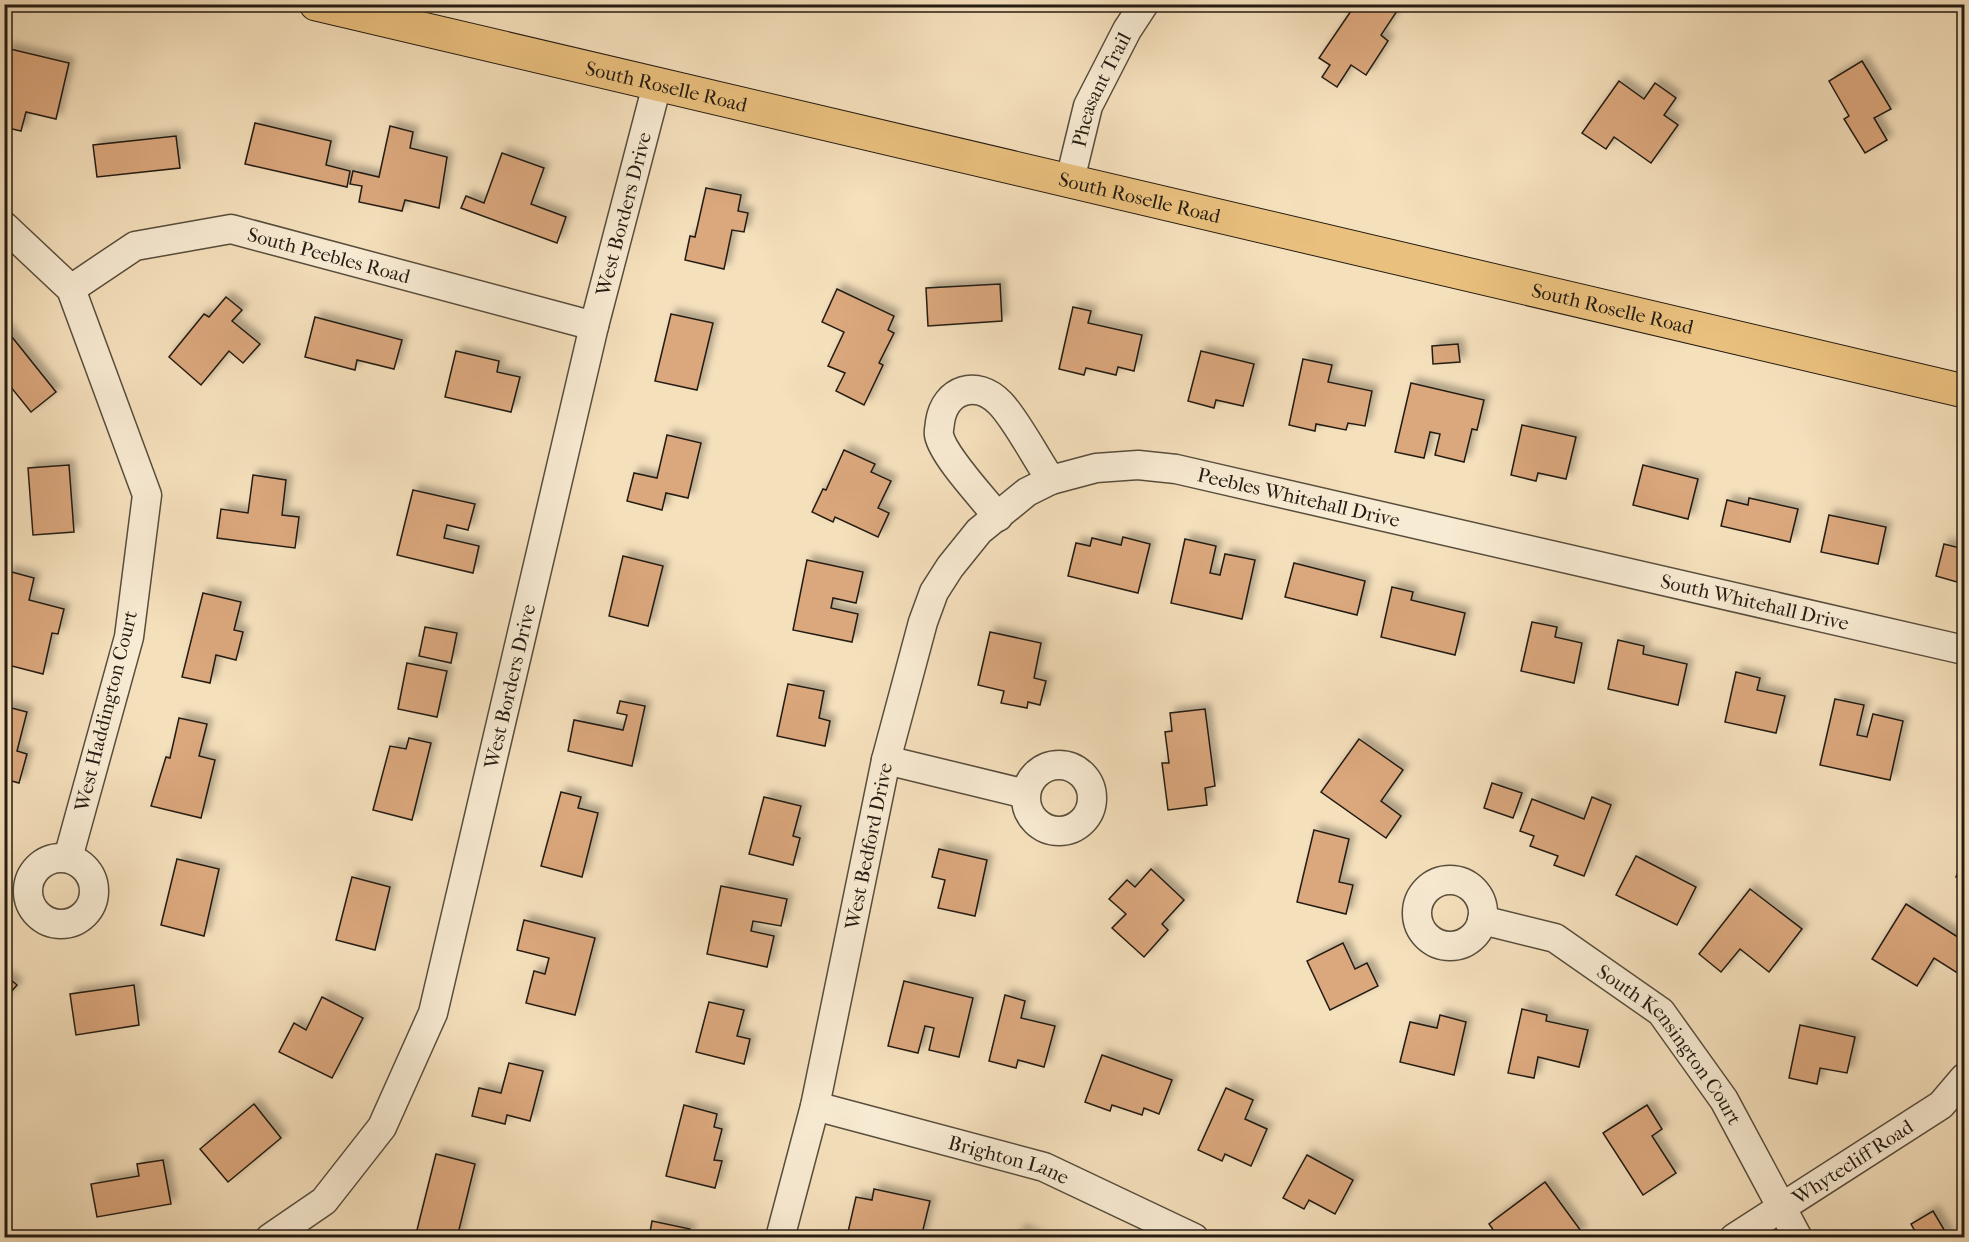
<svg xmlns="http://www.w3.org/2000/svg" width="1969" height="1242" font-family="'IM FELL French Canon',serif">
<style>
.building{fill:#dba77d;stroke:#241c12;stroke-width:1.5;filter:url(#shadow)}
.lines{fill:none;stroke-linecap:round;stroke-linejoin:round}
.minor-casing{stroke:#584d3c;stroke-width:31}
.major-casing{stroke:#241c12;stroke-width:35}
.minor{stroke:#f8ebd3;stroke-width:28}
.major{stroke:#eac07e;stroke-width:33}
.labels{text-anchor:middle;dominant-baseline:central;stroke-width:4.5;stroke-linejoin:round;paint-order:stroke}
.street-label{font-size:20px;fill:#241c12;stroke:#f8ebd3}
</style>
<defs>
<filter id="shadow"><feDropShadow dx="5.5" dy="-5.5" stdDeviation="3" flood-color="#0004"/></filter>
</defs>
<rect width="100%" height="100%" fill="#f5e0bc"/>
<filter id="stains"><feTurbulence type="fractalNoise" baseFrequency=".00333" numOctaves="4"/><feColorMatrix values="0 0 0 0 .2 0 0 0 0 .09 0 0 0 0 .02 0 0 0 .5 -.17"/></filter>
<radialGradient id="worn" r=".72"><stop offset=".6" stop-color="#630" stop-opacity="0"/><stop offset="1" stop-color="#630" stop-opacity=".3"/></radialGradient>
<g class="building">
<polygon points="1352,4 1394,4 1399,8 1381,35 1388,41 1366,75 1351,65 1337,87 1322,77 1330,65 1319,58 1351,11 1349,9"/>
<polygon points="6,48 69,63 56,119 26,112 21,131 4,127"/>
<polygon points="1862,61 1891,109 1874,118 1887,140 1865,153 1844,119 1849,116 1829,81"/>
<polygon points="1619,81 1644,99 1655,83 1676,98 1664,115 1678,125 1651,163 1614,137 1606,149 1582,133"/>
<polygon points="255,123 331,141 326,165 350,171 347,187 245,164"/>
<polygon points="390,126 413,132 410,148 447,157 439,208 405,200 402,211 359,202 362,186 350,184 353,171 379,177"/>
<polygon points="176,136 180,168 97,177 93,145"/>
<polygon points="502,153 544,168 531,204 566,217 557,243 461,208 466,196 484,203"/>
<polygon points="706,188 741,195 738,211 748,213 744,232 732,230 724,269 685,260 690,236 695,237"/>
<polygon points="1000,284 1002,321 928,326 926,288"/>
<polygon points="837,289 894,316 888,330 894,333 879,363 883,365 864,405 836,391 845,373 828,366 844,332 822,322"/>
<polygon points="226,297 242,310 232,321 260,344 243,363 229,351 201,385 169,357 204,314 209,317"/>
<polygon points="1073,307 1091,311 1088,323 1142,335 1134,371 1118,367 1116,375 1086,368 1084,375 1059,369"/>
<polygon points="671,314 713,323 697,390 655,381"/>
<polygon points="315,317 402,340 394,369 357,360 355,370 305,357"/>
<polygon points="4,327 56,392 31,412 6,381 4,383"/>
<polygon points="1458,344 1460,362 1433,364 1432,346"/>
<polygon points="456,351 499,361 497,372 520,377 511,412 445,397"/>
<polygon points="1201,351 1254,364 1243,406 1216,400 1214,408 1188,401"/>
<polygon points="1303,359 1332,365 1328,382 1372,391 1365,426 1348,423 1346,430 1316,424 1315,431 1289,425"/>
<polygon points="1411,383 1484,400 1477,430 1472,429 1464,462 1435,455 1440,434 1430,432 1424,458 1395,452"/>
<polygon points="1522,425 1576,437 1566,479 1538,473 1536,481 1511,475"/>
<polygon points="667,435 701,443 688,498 666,493 662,510 627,501 634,473 657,478"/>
<polygon points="844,450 875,464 871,472 891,481 878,508 889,513 878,537 835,517 833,522 812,512 823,489 826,490"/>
<polygon points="69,465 74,532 33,535 28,468"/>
<polygon points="1643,465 1698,479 1688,519 1633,505"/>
<polygon points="253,475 286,480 282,515 299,517 295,548 217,538 221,509 248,513"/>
<polygon points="413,490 475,504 468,530 447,525 444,538 479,546 473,573 397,555"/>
<polygon points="1749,498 1798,509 1790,542 1721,526 1727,500 1748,505"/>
<polygon points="1829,515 1886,527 1878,564 1821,552"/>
<polygon points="1123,537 1150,544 1138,593 1068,576 1076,543 1090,546 1092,538 1121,545"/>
<polygon points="1185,539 1216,546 1210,573 1220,575 1225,554 1255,560 1242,619 1171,603"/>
<polygon points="1944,544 1964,549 1964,584 1936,576"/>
<polygon points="623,556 663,566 648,626 609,616"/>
<polygon points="807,560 863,572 856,603 833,598 831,608 858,614 852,642 793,630"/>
<polygon points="1294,563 1365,581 1357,615 1285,597"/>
<polygon points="8,571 34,578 29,600 64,609 58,634 52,633 43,674 4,664 4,638 7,638 11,623 4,622 4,585"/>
<polygon points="1392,587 1413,592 1411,600 1465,613 1455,655 1381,637"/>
<polygon points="203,593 241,602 234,630 243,632 236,660 216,655 210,683 182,677"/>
<polygon points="1532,622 1557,627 1555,637 1582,643 1574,683 1521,671"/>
<polygon points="425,627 457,633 451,663 419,656"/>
<polygon points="990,632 1041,643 1034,678 1046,681 1040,705 1028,702 1027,708 1001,703 1004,691 978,685"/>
<polygon points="1618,640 1644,646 1643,654 1687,664 1678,705 1608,689"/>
<polygon points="407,663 447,671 437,717 398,709"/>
<polygon points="1736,672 1760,678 1757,690 1785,696 1776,733 1725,722"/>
<polygon points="788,684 824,691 819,718 830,721 825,746 777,736"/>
<polygon points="1835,699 1864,705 1857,735 1867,737 1873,714 1903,721 1890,780 1820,765"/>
<polygon points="620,701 645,706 632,766 568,751 574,720 623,730 627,715 617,713"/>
<polygon points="4,706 27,712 17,751 27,754 19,783 4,779"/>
<polygon points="1205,709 1215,786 1205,788 1207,805 1168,810 1162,763 1169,763 1165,732 1172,731 1170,713"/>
<polygon points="179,718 207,724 199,756 215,760 201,818 151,806 166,757 170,758"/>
<polygon points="409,738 431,743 412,820 373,810 390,746 406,749"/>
<polygon points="1359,739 1403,770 1381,801 1401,816 1386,838 1321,792"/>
<polygon points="1492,783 1522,793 1513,818 1484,808"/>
<polygon points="561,792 581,797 578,808 598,813 582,877 541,866"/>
<polygon points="764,797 801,806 793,836 800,838 793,865 749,854"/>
<polygon points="1592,797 1611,805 1584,876 1554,865 1558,856 1530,846 1534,836 1520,831 1532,799 1584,819"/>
<polygon points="1314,830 1349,839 1339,882 1353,885 1346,914 1297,902"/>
<polygon points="939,849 987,860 975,916 938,908 945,880 932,877"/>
<polygon points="1636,856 1696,887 1677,925 1616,895"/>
<polygon points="177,859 219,869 204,936 161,925"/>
<polygon points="1964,859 1964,881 1956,877"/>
<polygon points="1151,869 1184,900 1162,924 1168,930 1144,957 1112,928 1126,914 1109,899 1127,880 1135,887"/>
<polygon points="352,877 390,887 375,950 336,940"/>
<polygon points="721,886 787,899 781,926 753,921 751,931 774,936 767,967 707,954"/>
<polygon points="1750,889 1802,929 1769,972 1740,949 1721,972 1699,954"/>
<polygon points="1906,904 1964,941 1964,965 1959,974 1934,958 1917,986 1872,959"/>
<polygon points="524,920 595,938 575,1015 526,1003 534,971 545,974 549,958 517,950"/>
<polygon points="1343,943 1355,969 1367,963 1378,986 1330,1010 1307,961"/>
<polygon points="4,974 17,985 4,1000"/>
<polygon points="904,981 973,998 959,1057 929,1050 934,1028 925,1026 918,1053 888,1046"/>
<polygon points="134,985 139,1025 76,1035 70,994"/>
<polygon points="1005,995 1025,1001 1021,1018 1055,1026 1044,1067 1018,1060 1016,1068 989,1061"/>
<polygon points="322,997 363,1018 332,1078 279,1052 294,1023 306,1030"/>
<polygon points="709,1002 744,1010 737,1036 750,1039 744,1064 696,1052"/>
<polygon points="1522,1009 1547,1015 1546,1021 1588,1030 1579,1067 1538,1057 1534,1078 1508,1073"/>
<polygon points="1440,1015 1466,1022 1454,1075 1400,1062 1410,1022 1437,1028"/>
<polygon points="1800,1025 1855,1037 1847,1073 1820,1068 1817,1084 1789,1078"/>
<polygon points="1102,1055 1172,1080 1159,1114 1144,1108 1142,1115 1112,1105 1110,1111 1085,1102"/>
<polygon points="509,1063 543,1071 530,1121 507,1115 505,1124 472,1116 479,1088 501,1093"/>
<polygon points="1226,1088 1253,1100 1245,1119 1267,1129 1251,1166 1225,1154 1222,1161 1198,1150"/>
<polygon points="254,1104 281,1138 228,1182 200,1149"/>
<polygon points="684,1105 717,1114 714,1127 722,1129 714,1160 722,1161 715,1188 666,1176"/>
<polygon points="1647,1105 1662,1129 1652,1136 1676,1173 1643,1195 1603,1133"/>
<polygon points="436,1154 475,1164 457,1238 415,1238"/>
<polygon points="1307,1155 1353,1180 1335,1214 1309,1200 1304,1209 1283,1198"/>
<polygon points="163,1160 171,1204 97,1217 91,1184 139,1176 137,1164"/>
<polygon points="1545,1182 1581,1231 1571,1238 1548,1238 1543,1231 1534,1238 1499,1238 1489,1224"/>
<polygon points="874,1189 930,1201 921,1238 874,1238 848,1232 856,1197 872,1200"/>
<polygon points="1933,1211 1949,1238 1919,1238 1911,1224"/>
<polygon points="652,1221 690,1229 688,1238 649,1238"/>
<polygon points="1020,1230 1038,1238 1016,1238"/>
</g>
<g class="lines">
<g class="minor-casing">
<g id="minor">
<path id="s1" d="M1070,180L1088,106L1127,30L1144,4"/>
<polyline points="4,226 71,289 147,495 129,637 68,858"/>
<path id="s2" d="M71,289L135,246L231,229L594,326"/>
<path d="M998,517C984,499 943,456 939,435C938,432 940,425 940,422C945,389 977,379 1000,403C1016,419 1037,460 1051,480"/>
<polyline points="886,760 1026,794"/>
<circle cx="1059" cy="798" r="33"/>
<circle cx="61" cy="891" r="33"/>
<circle cx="1450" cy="913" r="33"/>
<path id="s3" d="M1482,920L1555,938L1661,1012L1724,1100L1798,1238"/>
<path id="s4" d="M815,1106L1044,1167L1194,1238"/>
<path id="s5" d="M270,1238L324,1201L382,1127L433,1013L594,326L657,85"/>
<path id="s6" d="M780,1238L815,1106L886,760L923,622L934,592L950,567L979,531L1027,492L1051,480L1096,468L1138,465L1176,469L1964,650"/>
<path id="s7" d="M1734,1238L1941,1105L1964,1078"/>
</g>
</g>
<g class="major-casing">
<g id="major">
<path id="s8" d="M316,4L1964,391"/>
</g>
</g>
<use href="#minor" class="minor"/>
<use href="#major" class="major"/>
</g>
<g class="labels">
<g class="street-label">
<text stroke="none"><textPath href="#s8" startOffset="360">South Roselle Road</textPath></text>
<text stroke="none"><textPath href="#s1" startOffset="96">Pheasant Trail</textPath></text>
<text stroke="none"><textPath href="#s8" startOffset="846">South Roselle Road</textPath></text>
<text stroke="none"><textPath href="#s5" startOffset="1106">West Borders Drive</textPath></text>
<text stroke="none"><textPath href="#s2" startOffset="276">South Peebles Road</textPath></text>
<text stroke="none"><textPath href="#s8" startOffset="1332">South Roselle Road</textPath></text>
<text stroke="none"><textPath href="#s6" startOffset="1082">Peebles Whitehall Drive</textPath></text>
<text stroke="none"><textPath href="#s6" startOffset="1550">South Whitehall Drive</textPath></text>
<text stroke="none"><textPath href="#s5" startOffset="620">West Borders Drive</textPath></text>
<text transform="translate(106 711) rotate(-76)">West Haddington Court</text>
<text stroke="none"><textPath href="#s6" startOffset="402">West Bedford Drive</textPath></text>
<text stroke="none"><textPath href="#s3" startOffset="234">South Kensington Court</textPath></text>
<text stroke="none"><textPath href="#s4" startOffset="201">Brighton Lane</textPath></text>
<text stroke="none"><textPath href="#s7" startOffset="141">Whytecliff Road</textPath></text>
</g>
</g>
<rect width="1969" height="1242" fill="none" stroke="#f5e0bc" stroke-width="24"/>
<rect x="6" y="6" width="1957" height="1230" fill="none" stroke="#241c12" stroke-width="3"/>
<rect x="12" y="12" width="1945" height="1218" fill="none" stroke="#241c12" stroke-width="1.5"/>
<rect width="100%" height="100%" filter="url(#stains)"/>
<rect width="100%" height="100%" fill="url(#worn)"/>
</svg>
